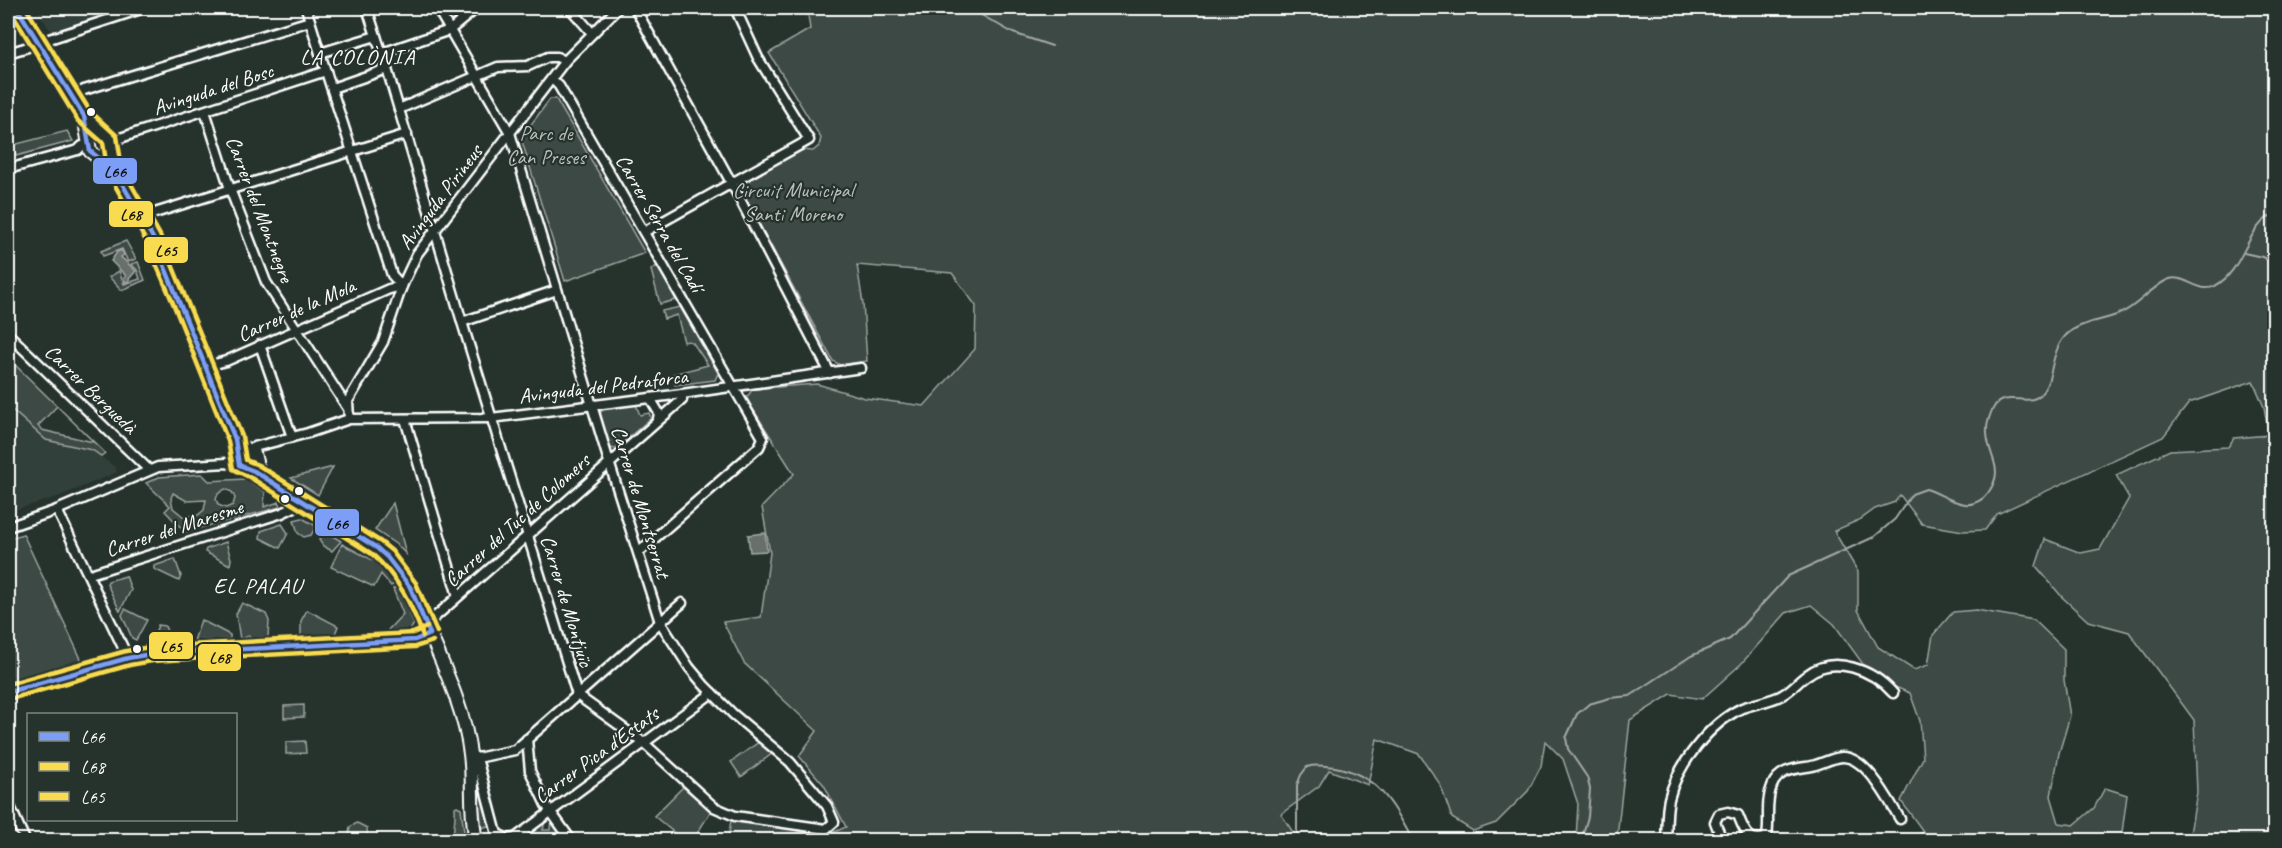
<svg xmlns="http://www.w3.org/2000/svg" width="2282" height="848" font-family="Caveat,sans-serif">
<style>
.built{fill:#333f3a}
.green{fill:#3e4944;stroke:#9ea4a2;stroke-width:1.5;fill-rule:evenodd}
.water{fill:#67706c;stroke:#a4a9a7;stroke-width:1.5}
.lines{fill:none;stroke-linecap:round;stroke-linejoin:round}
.stream{stroke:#a4a9a7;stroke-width:2}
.street-casing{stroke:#fff;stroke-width:13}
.secondary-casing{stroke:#fff;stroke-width:16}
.street{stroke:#26332d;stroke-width:8}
.secondary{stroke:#26332d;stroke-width:12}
.bus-1-casing{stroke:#26332d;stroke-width:9}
.bus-2-casing{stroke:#26332d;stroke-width:9}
.bus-3-casing{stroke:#26332d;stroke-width:9}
.bus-1{stroke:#7c9ef7;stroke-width:4.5}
.bus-2{stroke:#f9db4f;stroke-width:4.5}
.bus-3{stroke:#f9db4f;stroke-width:4.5}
.bus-dot{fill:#fff;stroke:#26332d;stroke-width:2}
.labels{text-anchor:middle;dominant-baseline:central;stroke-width:4.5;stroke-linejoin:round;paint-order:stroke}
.street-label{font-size:21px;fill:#fff;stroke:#26332d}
.park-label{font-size:21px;fill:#bbbfbe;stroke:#26332d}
.neighbourhood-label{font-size:22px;letter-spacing:1.5px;fill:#fff;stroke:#26332d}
.line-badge{stroke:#26332d;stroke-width:2}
.pale-badge-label{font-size:16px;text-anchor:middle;font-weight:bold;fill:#111}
</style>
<rect width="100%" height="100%" fill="#26332d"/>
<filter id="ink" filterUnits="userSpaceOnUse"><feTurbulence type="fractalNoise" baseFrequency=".0167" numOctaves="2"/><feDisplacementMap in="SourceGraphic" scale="12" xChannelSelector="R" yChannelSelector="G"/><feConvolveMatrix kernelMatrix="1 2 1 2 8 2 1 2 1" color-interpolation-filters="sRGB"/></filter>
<g filter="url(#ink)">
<g class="built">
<polygon points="35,8 123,8 51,31"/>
<polygon points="8,402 46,440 92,450 115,467 117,472 60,496 8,512"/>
</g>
<g class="green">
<polygon points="807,8 2274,8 2274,840 2189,840 2197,792 2194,720 2129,632 2088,621 2062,597 2036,566 2045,539 2081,553 2100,549 2129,498 2116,475 2170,450 2228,447 2234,438 2269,435 2264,407 2253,381 2189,403 2163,437 1997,514 1985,530 1963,531 1922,524 1900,495 1895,502 1875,509 1861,519 1834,531 1858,572 1858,610 1878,647 1914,670 1928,665 1933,635 1953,612 1976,610 2034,620 2064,649 2064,680 2070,716 2059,753 2051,796 2059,823 2074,825 2094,808 2105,788 2127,795 2121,840 1912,840 1923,831 1901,801 1923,758 1920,721 1910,693 1873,678 1834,624 1811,605 1786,613 1741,664 1702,699 1671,694 1630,720 1617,837 1615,840 1576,840 1578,804 1563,759 1545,741 1541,766 1528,791 1496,823 1473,831 1452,818 1440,784 1419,754 1377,739 1368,785 1329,770 1319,786 1281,814 1298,840 728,840 731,820 830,834 846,827 824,785 799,756 817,731 744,663 723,622 761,617 770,553 762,507 794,474 746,398 753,389 817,384 865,398 924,406 975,349 976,306 952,273 857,265 863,304 867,361 840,365 833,361 741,190 744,182 801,150 813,151 819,146 821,138 769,53 810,29"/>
<polygon points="550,99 556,99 645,253 565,281 521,138"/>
<polygon points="67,131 73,141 16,156 13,145"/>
<polygon points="126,241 136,259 128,262 122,249 103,256 101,251"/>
<polygon points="138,262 145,280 122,290 109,277 119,271 124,284 140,279 137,270 131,264"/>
<polygon points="655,267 658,267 676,300 660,304 651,270"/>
<polygon points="680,307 718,373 715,380 675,385 673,374 708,365 693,343 689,341 684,342 677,315 664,319 662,311"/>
<path d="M8,358L105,453L101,456L92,450L46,440L11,409L8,402ZM57,406L93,441V442L42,430L38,426Z"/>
<polygon points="636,405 640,415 649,413 651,418 615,449 609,448 599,415 603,409"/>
<polygon points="333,467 318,495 291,478"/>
<path d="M202,474L209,481L246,479L265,492L264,507L279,502L280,507L185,532L165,511L170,506L146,483L159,477ZM225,489L232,492L235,498L233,505L226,508L218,505L216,499L218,494ZM173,493L187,501L206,500L204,510L198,515L184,517L173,508L171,498Z"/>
<polygon points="393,503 406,554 397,545 375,530"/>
<polygon points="302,518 316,526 311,535 304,537 298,533 294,520"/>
<polygon points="282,524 288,533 280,548 260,538 261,531"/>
<polygon points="324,531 341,541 332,551 323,546 319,540"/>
<polygon points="23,534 82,661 22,678 8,680 8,539"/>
<polygon points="226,542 231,559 230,565 205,552 206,549"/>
<polygon points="342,544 384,566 396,583 391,586 381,574 374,587 331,567"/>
<polygon points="175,559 181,576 179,581 154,569 154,566"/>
<polygon points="126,576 131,590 120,611 107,584 108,581"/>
<polygon points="398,586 414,624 410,630 387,631 403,614 393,589"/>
<polygon points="242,603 266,614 269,621 268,637 250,638 249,636 240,639 236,614"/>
<polygon points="125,609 147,620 136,640 132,638 122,615"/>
<polygon points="307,610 338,626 335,634 301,636 301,621"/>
<polygon points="201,620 230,635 230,639 194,641"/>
<polygon points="158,625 165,626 171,642 151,644"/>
<polygon points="304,705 304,717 284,718 284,706"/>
<polygon points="305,741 306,753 286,754 286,742"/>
<polygon points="759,742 773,753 741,777 731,762"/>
<polygon points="479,781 490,825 482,828 478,797"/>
<polygon points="683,787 711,811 695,837 677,835 654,816"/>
<path d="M457,806L461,808L465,840H453C453,829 456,819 455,807Z"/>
<polygon points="551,817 561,831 549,840 518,840 545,821 543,830 550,830"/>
<polygon points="357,823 367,828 368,840 348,840 350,827"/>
</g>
<g class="water">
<polygon points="122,250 124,255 121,257 136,271 129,279 130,281 125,282 124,278 126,276 111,261 117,252"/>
<polygon points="765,533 767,551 750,552 748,535"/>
</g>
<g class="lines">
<g class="stream">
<polyline points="969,8 1013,33 1052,46"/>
<polyline points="2244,253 2262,257 2274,263"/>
<path d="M1297,840V785L1301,775L1307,767C1316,764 1325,766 1335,767C1377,775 1392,802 1411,837L1420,840H1444"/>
<path d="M1581,840L1588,817L1590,789L1587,777L1568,749L1566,738L1577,714L1589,704L1610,698L1630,696L1691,656L1730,639L1788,576L1874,537L1895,519L1912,494L1926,489C1940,493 1950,502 1965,504C1974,505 1983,500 1988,493C2006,468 1988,458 1987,433C1986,425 1990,413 1994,407C2004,390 2028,407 2040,395C2054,380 2050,356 2062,340C2074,322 2100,322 2119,314C2137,307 2149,289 2167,280C2183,272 2199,295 2215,286C2245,270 2245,227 2274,214"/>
</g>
<g class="street-casing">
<g id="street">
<polyline points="306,8 320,53"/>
<polyline points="367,8 376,36"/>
<polyline points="570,8 592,33"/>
<polyline points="635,8 732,184 830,373"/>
<polyline points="40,42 144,8"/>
<polyline points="8,53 28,47"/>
<polyline points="382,53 450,30 477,8"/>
<polyline points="387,69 462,322 577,695 644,743 714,807 735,816 826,829 834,822 827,806 790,762 733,714 704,685 689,667 660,622 609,462 510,133 437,8"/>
<polyline points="552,79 559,86 763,438 759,447 639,552"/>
<polyline points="332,88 387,69 376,36 320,53 392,275 402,286"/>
<polyline points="74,97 84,90 310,21"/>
<polyline points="399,109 498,67 528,66 548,57 557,57 565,61"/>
<polyline points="205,111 230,189 266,282 347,407"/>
<polyline points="111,141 326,71"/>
<polyline points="8,169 78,150 82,146 89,144"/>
<polyline points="142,217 407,134"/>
<polyline points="644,232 809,140 758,58 735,8"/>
<polyline points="462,322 557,290"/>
<polyline points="8,334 149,470"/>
<polyline points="260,345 292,437"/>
<polyline points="205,362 211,365 226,361 389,289 402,286"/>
<polyline points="650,398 659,413 658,419"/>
<polyline points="349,419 348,401 383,342 402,286 417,254 565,61 618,8"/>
<polyline points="405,419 458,596"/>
<polyline points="247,449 308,433 349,419 491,418 682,394 861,368"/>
<polyline points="57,510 128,658"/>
<polyline points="8,527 57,510 158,467 227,463 241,467"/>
<polyline points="90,574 282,513 303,503"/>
<polyline points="427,624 682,400 682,394"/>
<polyline points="8,692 128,658 151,654 415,640 430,634"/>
<polyline points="527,739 530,771 546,805 571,840"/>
<polyline points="470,754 477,758 497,834 508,839 515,838 712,693"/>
<polyline points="477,758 515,750 682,603"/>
<polyline points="8,802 25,840"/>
<path d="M1666,840C1667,827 1666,812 1669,799C1677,765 1710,723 1742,708C1754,704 1766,702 1778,697C1789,693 1797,682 1807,675C1834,654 1873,670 1893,693"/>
<path d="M1722,840L1715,822L1719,814L1728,812L1738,815C1744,830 1748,844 1767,837C1770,820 1765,802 1772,786C1778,771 1792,769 1806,767C1819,766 1829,758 1842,757C1866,756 1889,801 1900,819"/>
</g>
</g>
<g class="secondary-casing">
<g id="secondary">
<path d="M17,8L84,116L110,139L115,171L153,238L180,300L235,439L239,465L254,471L377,548C385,555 394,561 400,570C414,590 421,614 431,636C447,674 465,713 470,754C474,784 469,808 476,840"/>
<polyline points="84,116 90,151 115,171"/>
<polyline points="235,439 242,447 254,453 257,466 263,475"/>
</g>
</g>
<use href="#street" class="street"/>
<use href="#secondary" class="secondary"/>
<g class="bus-1-casing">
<g id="bus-1">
<polyline points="17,8 84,116 90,151 115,171 153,238 235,439 239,465 254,471 377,548 387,557 410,587 430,634"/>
<polyline points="8,692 128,658 151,654 415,640 430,634"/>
</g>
</g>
<g class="bus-2-casing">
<g id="bus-2">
<path d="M11,12L78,121L103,143L108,173L146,241L173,303L228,441L233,469L251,478L372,554C398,577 412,605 423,636"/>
<polyline points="10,699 130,665 152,661 415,647 433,641"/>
</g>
</g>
<g class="bus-3-casing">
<g id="bus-3">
<polyline points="26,8 90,111 117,136 122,168 160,235 242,436 246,460 258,465 381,542 392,551 416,583 437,632"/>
<polyline points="8,684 126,651 150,647 413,633 427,627"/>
</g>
</g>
<use href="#bus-1" class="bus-1"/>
<use href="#bus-2" class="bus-2"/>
<use href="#bus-3" class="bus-3"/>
</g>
</g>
<g class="bus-dot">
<circle cx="91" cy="112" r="5"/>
<circle cx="299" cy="491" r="5"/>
<circle cx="285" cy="499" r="5"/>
<circle cx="137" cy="649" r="5"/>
</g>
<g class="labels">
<g class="street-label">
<text transform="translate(213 89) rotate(-18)">Avinguda del Bosc</text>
<text transform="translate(440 197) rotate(-53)">Avinguda Pirineus</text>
<text transform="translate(260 209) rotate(69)">Carrer del Montnegre</text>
<text transform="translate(660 223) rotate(60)">Carrer Serra del Cadí</text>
<text transform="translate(296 310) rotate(-24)">Carrer de la Mola</text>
<text transform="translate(603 386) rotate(-7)">Avinguda del Pedraforca</text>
<text transform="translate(91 389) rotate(44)">Carrer Berguedà</text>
<text transform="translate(641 502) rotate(73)">Carrer de Montserrat</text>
<text transform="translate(517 520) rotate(-42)">Carrer del Tuc de Colomers</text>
<text transform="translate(174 528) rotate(-18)">Carrer del Maresme</text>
<text transform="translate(567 601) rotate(73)">Carrer de Montjuïc</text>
<text transform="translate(596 755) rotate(-36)">Carrer Pica d'Estats</text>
</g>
<g class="park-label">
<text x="546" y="133">Parc de<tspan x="546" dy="24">Can Preses</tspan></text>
<text x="793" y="190">Circuit Municipal<tspan x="793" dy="24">Santi Moreno</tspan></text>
</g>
<g class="neighbourhood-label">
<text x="358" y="57">LA COLÒNIA</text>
<text x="258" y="586">EL PALAU</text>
</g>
</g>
<g class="line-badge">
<rect x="92" y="157" width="46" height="28" rx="6" fill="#7c9ef7"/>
<rect x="108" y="200" width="46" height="28" rx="6" fill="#f9db4f"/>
<rect x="143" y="236" width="46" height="28" rx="6" fill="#f9db4f"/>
<rect x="314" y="508" width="46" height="29" rx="6" fill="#7c9ef7"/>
<rect x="148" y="631" width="46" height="29" rx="6" fill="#f9db4f"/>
<rect x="197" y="643" width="45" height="29" rx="6" fill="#f9db4f"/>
</g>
<g class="pale-badge-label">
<text x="115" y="177">L66</text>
<text x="131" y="220">L68</text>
<text x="166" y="256">L65</text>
<text x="337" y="529">L66</text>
<text x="171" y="652">L65</text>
<text x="220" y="663">L68</text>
</g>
<rect width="2282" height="848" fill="none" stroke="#26332d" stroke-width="30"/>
<rect x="15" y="15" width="2252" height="818" fill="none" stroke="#fff" stroke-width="2" filter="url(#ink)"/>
<rect x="27" y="713" width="210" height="108" fill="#26332d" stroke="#7d8581" stroke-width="1.5"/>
<rect x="39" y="732" width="30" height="9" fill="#7c9ef7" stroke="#7d8581" stroke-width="1.5"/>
<text x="81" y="743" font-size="18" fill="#ffffff">L66</text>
<rect x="39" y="762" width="30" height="9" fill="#f9db4f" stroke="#7d8581" stroke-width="1.5"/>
<text x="81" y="773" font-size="18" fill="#ffffff">L68</text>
<rect x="39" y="792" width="30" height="9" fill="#f9db4f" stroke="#7d8581" stroke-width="1.5"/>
<text x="81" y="803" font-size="18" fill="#ffffff">L65</text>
</svg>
